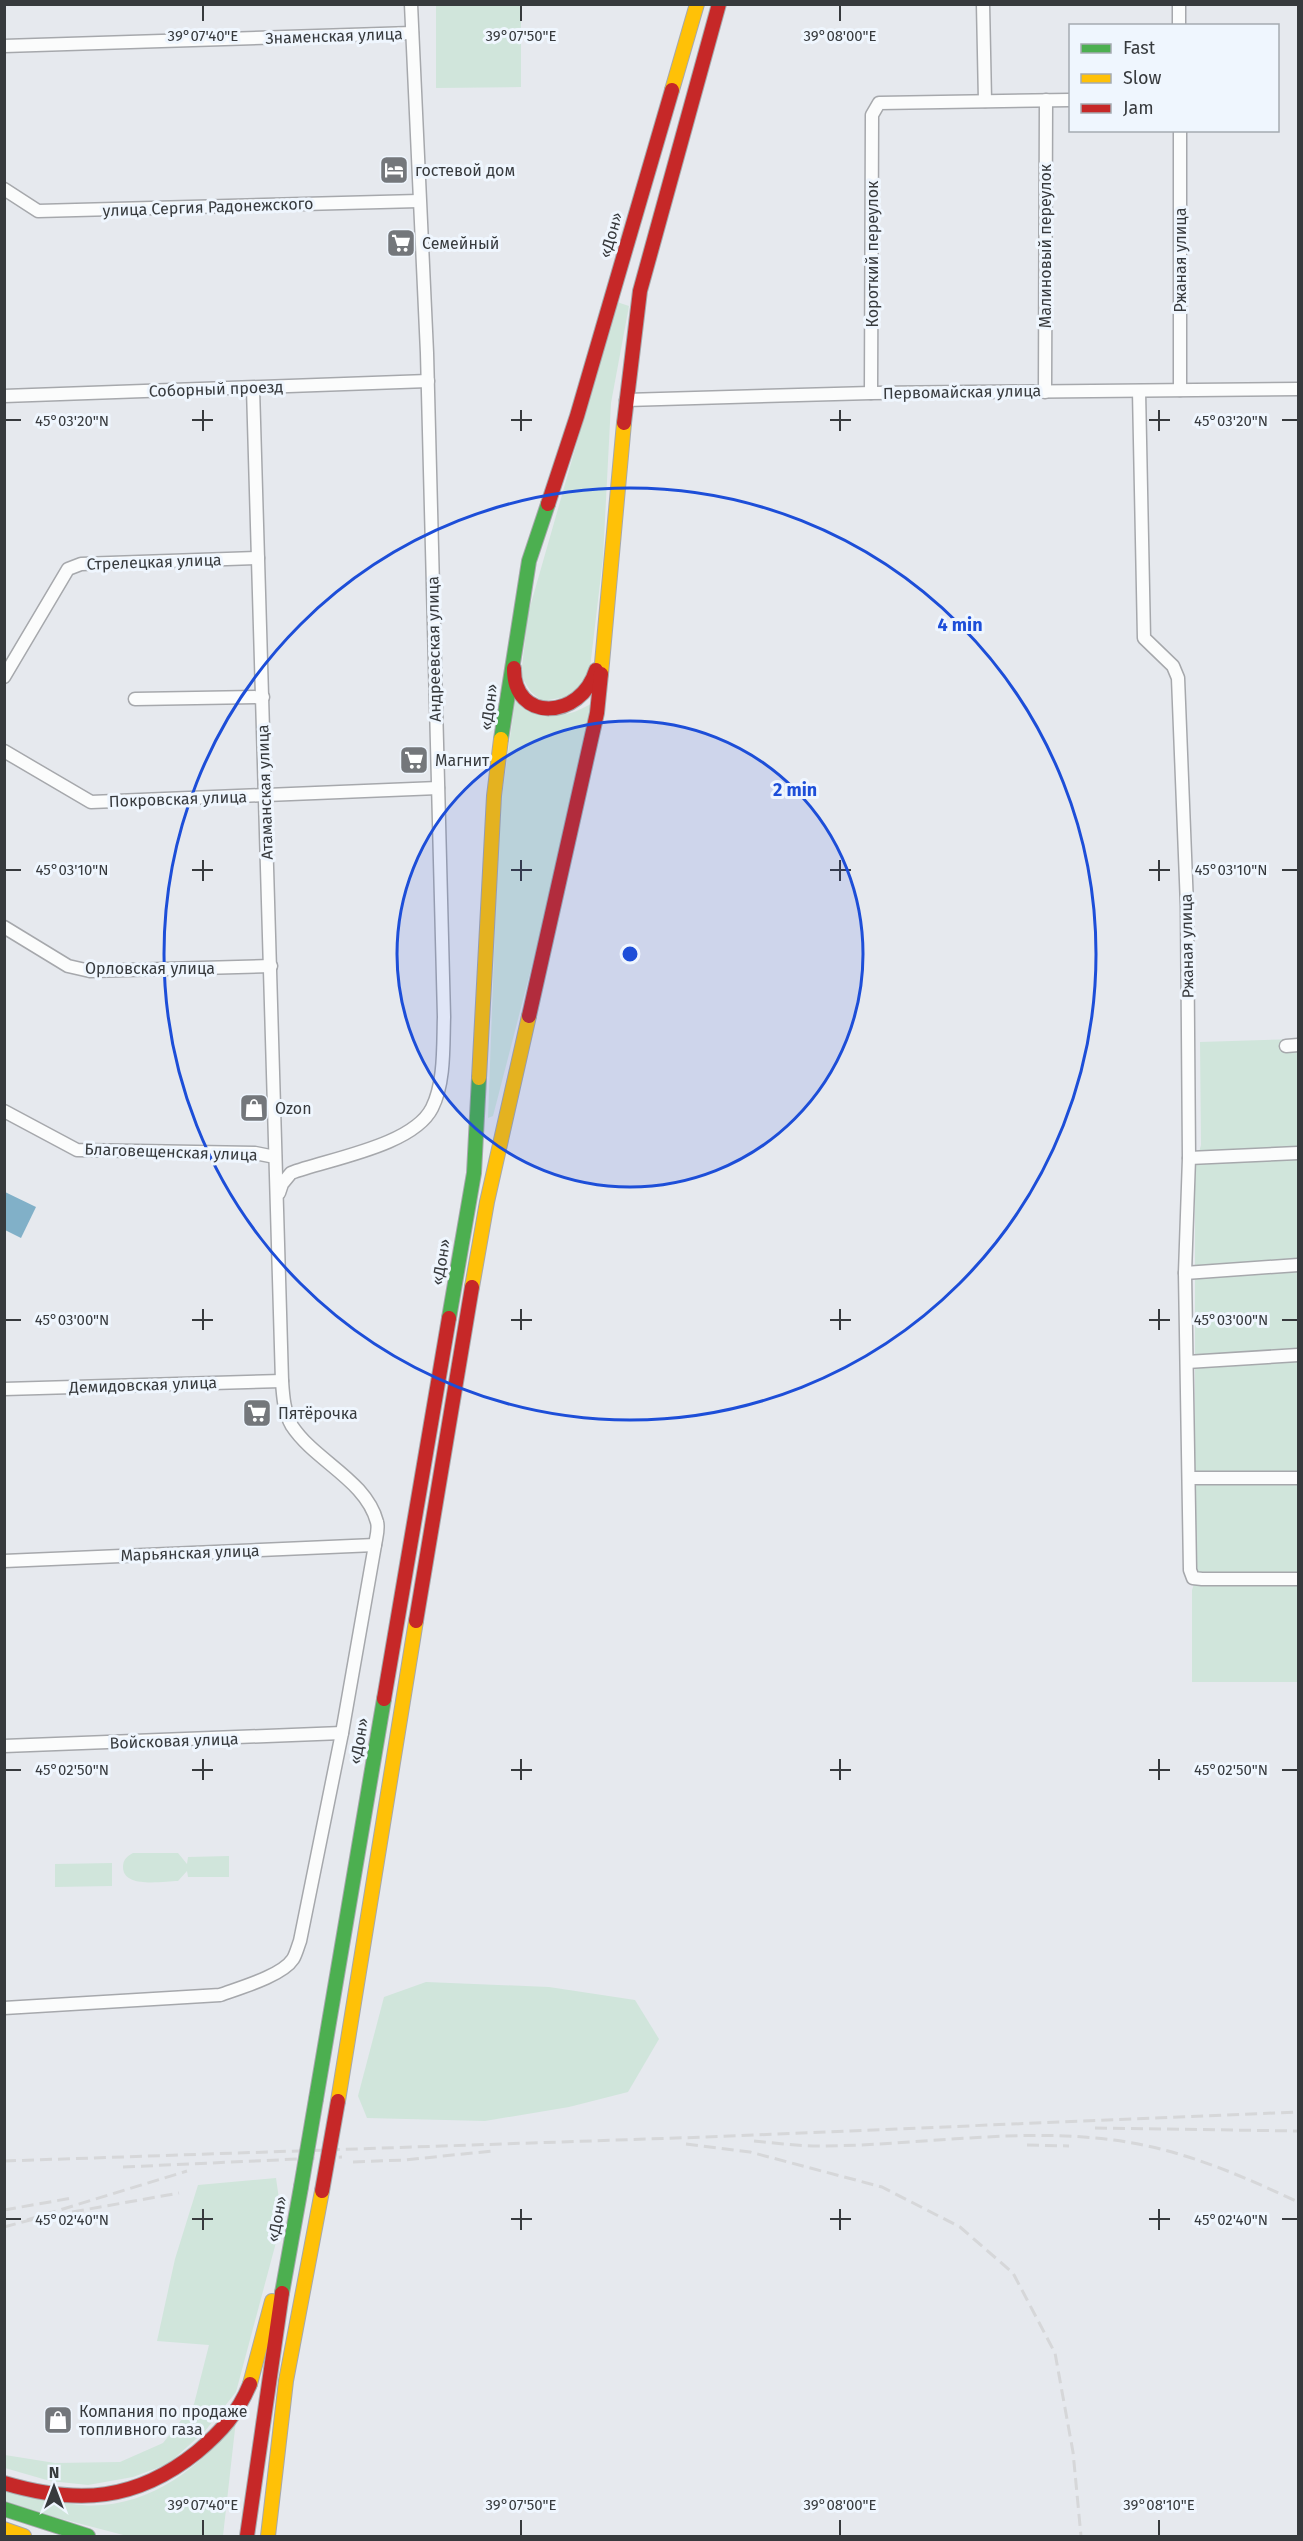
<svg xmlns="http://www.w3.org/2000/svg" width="1303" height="2541" font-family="'Fira Sans',sans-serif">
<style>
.green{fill:#d0e5db}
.water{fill:#81b0c8}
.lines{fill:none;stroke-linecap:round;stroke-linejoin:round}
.street-casing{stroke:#a6a8ac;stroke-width:15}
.fast-casing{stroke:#a6a8ac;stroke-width:16}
.slow-casing{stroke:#a6a8ac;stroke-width:16}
.jam-casing{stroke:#a6a8ac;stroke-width:16}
.street{stroke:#fbfcfc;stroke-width:12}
.fast{stroke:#4caf50;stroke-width:14}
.slow{stroke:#ffc107;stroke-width:14}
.jam{stroke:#c62828;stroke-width:14}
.rail{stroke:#d6d7d9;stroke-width:3;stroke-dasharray:12 6;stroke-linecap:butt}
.fast-bridge-casing{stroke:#a6a8ac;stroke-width:16;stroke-linecap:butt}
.jam-bridge-casing{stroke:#a6a8ac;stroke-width:16;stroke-linecap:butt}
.fast-bridge{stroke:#4caf50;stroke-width:14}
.jam-bridge{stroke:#c62828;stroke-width:14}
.ticks{fill:none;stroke:#373a3d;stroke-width:2}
.ring{fill:none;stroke:#1d4ed8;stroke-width:3}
.labels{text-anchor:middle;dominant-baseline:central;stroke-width:6;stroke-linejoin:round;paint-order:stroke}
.street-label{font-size:16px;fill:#373a3d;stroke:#eff6fe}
.poi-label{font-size:16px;fill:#373a3d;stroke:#eff6fe;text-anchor:start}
.ticks-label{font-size:15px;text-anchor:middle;fill:#373a3d;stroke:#eff6fe;stroke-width:6;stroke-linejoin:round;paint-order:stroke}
.centre{fill:#1d4ed8;stroke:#eff6fe;stroke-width:3}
.ring-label{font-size:18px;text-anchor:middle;font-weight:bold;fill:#1d4ed8;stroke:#eff6fe;stroke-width:6;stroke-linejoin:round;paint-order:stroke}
</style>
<rect width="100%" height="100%" fill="#e6e9ee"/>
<g class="green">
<polygon points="436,5 521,5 521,87 436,88"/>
<polygon points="617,302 629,306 611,403 603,558 590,668 577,695 542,701 531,692 521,676 528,614"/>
<path d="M516,694C550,713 554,724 591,704L570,818L493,1116L488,1118L499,819Z"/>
<polygon points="1298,1039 1298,1682 1192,1682 1192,1590 1195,1581 1195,1166 1201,1145 1200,1042"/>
<path d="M133,1853H178L187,1864L188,1857L229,1856V1877H188L187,1871L178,1881C164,1881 123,1889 123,1867C123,1860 127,1856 133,1853Z"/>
<polygon points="112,1863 112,1886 55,1887 55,1864"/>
<polygon points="426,1982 549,1987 635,2000 659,2039 628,2092 569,2107 485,2121 367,2118 358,2096 384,1997"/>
<polygon points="276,2178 282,2220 236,2392 205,2431 168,2464 133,2477 88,2485 50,2481 5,2468 5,2455 55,2463 120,2462 163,2443 194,2404 209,2345 157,2341 175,2259 198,2185"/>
<path d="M236,2420L223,2536H127L5,2504V2488C27,2493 49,2500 72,2504C139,2514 199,2472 236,2420Z"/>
</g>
<polygon class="water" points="5,1192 36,1207 21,1238 5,1230"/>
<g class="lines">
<g class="street-casing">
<g id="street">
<polyline points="983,4 985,101"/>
<polyline points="1179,4 1179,26"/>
<polyline points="4,46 412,33"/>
<polyline points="4,189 38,211 419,201"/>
<polyline points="1180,390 1180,130"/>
<polyline points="1139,391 1144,638 1173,666 1178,678 1187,906 1189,1158 1185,1273 1190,1570 1193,1578 1202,1579 1298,1579"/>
<polyline points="1045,392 1046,100"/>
<polyline points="871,393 872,115 879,103 1070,100"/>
<polyline points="4,396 428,381"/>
<polyline points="626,400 871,393 1298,389"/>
<polyline points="4,677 68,569 81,564 258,558"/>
<polyline points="135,699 263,697"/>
<polyline points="4,751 91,802 438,788"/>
<polyline points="4,927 68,966 90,971 271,966"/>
<polyline points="1286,1046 1298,1045"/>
<polyline points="4,1111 77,1150 255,1153 275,1157"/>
<polyline points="1189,1158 1298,1153"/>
<path d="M279,1193L282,1184L291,1173C328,1159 413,1146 432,1108C445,1082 443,1046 444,1017L427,353L411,4"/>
<polyline points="1185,1273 1298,1265"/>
<polyline points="1187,1362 1298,1355"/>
<polyline points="4,1389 282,1381"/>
<polyline points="1189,1478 1298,1478"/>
<polyline points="4,1561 375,1545"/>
<polyline points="4,1746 342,1733"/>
<path d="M4,2008L220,1995C239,1988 282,1976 293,1959C296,1954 298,1946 300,1941L342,1733L375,1545C376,1538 379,1529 377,1522C366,1480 315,1461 292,1426C284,1412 283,1396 282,1381L253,388"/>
</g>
</g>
<g class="fast-casing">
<g id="fast">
<polyline points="501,739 529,561 548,504"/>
<polyline points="449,1318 474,1173 479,1078"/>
<polyline points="316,2099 384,1699"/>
<polyline points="282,2293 301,2187"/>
<polyline points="4,2509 88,2536"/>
</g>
</g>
<g class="slow-casing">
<g id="slow">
<polyline points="672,90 697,4"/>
<polyline points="601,674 624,423"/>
<polyline points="479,1078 494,796 501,739"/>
<polyline points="472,1287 487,1202 529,1016"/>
<polyline points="338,2101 416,1621"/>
<polyline points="250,2384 272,2301"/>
<polyline points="4,2529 24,2536"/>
<polyline points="268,2536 286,2381 322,2191"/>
</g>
</g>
<g class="jam-casing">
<g id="jam">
<polyline points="624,423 640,291 719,4"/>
<polyline points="548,504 577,416 672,90"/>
<path d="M514,668C513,723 581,720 596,670"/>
<polyline points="529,1016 597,713 601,674"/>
<polyline points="416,1621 472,1287"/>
<polyline points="384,1699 449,1318"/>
<path d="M4,2483C78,2505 136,2501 197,2452C221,2432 238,2413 250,2384"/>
<polyline points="247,2536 282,2293"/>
</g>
</g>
<use href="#street" class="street"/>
<use href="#fast" class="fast"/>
<use href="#slow" class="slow"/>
<use href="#jam" class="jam"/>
<g class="rail">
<polyline points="1095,2128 1298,2131"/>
<path d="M754,2141C775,2143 797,2146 818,2146C916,2146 1016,2127 1114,2140C1181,2149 1238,2174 1298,2202"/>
<polyline points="686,2144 750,2152 882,2187 960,2227 1013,2273 1055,2353 1073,2452 1081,2536"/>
<polyline points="1027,2145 1069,2146"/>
<polyline points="4,2161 706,2137 1298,2112"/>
<polyline points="353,2162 405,2160 492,2151"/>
<polyline points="123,2167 342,2157"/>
<polyline points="4,2210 72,2198"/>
<polyline points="72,2212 179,2193"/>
<polyline points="27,2220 187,2171"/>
<polyline points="4,2227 34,2219"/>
</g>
<g class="fast-bridge-casing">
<polyline id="fast-bridge" points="301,2187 316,2099"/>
</g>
<g class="jam-bridge-casing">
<polyline id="jam-bridge" points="322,2191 338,2101"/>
</g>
<use href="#fast-bridge" class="fast-bridge"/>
<use href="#jam-bridge" class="jam-bridge"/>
</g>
<path class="ticks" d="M203,6V21M521,6V21M840,6V21M203,410V431M521,410V431M840,410V431M1159,410V431M6,420H21M192,420H213M511,420H532M830,420H851M1149,420H1170M1282,420H1297M203,860V881M521,860V881M840,860V881M1159,860V881M6,870H21M192,870H213M511,870H532M830,870H851M1149,870H1170M1282,870H1297M203,1309V1330M521,1309V1330M840,1309V1330M1159,1309V1330M6,1320H21M192,1320H213M511,1320H532M830,1320H851M1149,1320H1170M1282,1320H1297M203,1759V1780M521,1759V1780M840,1759V1780M1159,1759V1780M6,1770H21M192,1770H213M511,1770H532M830,1770H851M1149,1770H1170M1282,1770H1297M203,2209V2230M521,2209V2230M840,2209V2230M1159,2209V2230M6,2219H21M192,2219H213M511,2219H532M830,2219H851M1149,2219H1170M1282,2219H1297M203,2520V2535M521,2520V2535M840,2520V2535M1159,2520V2535"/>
<circle cx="630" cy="954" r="233" fill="#1d4ed8" fill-opacity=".12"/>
<g class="ring">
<circle cx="630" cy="954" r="233"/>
<circle cx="630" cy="954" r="466"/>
</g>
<defs>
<g id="hotel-square" transform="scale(1.5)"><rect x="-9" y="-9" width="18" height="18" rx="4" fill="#74777b" stroke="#eff6fe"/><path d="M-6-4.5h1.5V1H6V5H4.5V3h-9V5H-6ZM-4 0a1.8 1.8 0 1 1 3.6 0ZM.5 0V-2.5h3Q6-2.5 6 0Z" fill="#fff"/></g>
<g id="supermarket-square" transform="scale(1.5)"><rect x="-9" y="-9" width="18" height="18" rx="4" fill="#74777b" stroke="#eff6fe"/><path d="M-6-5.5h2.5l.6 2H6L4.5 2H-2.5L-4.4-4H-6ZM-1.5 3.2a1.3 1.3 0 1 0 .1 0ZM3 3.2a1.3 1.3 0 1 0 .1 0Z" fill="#fff"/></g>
<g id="shop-square" transform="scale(1.5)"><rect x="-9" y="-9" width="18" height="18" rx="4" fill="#74777b" stroke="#eff6fe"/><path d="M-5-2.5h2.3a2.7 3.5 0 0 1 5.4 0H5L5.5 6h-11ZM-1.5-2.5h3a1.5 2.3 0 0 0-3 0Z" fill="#fff"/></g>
</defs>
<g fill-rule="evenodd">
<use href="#hotel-square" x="394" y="170"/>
<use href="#supermarket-square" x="401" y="243"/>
<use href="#supermarket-square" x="414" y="760"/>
<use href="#shop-square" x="254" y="1108"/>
<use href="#supermarket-square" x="257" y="1413"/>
<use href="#shop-square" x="58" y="2420"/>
</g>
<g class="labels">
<g class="street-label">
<text transform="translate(334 36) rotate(-2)">Знаменская улица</text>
<text transform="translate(208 207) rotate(-2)">улица Сергия Радонежского</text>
<text transform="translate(611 235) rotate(-74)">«Дон»</text>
<text transform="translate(1045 246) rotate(-90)">Малиновый переулок</text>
<text transform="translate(872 254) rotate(-90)">Короткий переулок</text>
<text transform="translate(1180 260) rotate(-90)">Ржаная улица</text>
<text transform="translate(216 389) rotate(-2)">Соборный проезд</text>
<text transform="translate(962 392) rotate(-1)">Первомайская улица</text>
<text transform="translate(154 562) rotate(-2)">Стрелецкая улица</text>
<text transform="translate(434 649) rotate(-91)">Андреевская улица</text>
<text transform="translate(489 707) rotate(-82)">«Дон»</text>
<text transform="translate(265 792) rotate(-92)">Атаманская улица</text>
<text transform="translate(178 799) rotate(-2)">Покровская улица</text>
<text transform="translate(1187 946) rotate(-91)">Ржаная улица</text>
<text x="150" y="968">Орловская улица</text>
<text transform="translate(171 1152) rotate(2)">Благовещенская улица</text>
<text transform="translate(441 1262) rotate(-80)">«Дон»</text>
<text transform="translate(143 1385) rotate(-2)">Демидовская улица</text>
<text transform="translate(190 1553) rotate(-2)">Марьянская улица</text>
<text transform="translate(174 1741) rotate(-2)">Войсковая улица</text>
<text transform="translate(359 1741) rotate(-80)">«Дон»</text>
<text transform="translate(277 2219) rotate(-79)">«Дон»</text>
</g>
<g class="poi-label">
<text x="415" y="170">гостевой дом</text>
<text x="422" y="243">Семейный</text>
<text x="435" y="760">Магнит</text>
<text x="275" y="1108">Ozon</text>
<text x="278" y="1413">Пятёрочка</text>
<text x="79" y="2411">Компания по продаже<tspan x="79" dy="18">топливного газа</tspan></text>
</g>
</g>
<g class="ticks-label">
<text x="203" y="41">39°07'40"E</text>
<text x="521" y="41">39°07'50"E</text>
<text x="840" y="41">39°08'00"E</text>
<text x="72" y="426">45°03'20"N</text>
<text x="1231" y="426">45°03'20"N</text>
<text x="72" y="875">45°03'10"N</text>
<text x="1231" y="875">45°03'10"N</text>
<text x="72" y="1325">45°03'00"N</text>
<text x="1231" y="1325">45°03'00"N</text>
<text x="72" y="1775">45°02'50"N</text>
<text x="1231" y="1775">45°02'50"N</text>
<text x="72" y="2225">45°02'40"N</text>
<text x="1231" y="2225">45°02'40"N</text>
<text x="203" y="2510">39°07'40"E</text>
<text x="521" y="2510">39°07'50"E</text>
<text x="840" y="2510">39°08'00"E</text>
<text x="1159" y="2510">39°08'10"E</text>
</g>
<circle cx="630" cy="954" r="9" class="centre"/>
<g class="ring-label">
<text x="960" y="631">4 min</text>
<text x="795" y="796">2 min</text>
</g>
<rect width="1303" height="2541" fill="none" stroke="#373a3d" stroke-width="12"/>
<rect x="1069" y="24" width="210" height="108" fill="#eff6fe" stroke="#a5abb1" stroke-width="1.5"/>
<rect x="1081" y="44" width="30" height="9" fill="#4caf50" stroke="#a5abb1" stroke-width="1.5"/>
<text x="1123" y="54" font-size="18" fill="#373a3d">Fast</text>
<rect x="1081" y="74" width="30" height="9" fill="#ffc107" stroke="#a5abb1" stroke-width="1.5"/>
<text x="1123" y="84" font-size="18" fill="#373a3d">Slow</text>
<rect x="1081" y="104" width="30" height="9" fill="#c62828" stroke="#a5abb1" stroke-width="1.5"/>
<text x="1123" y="114" font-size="18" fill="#373a3d">Jam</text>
<g transform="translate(54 2487)" stroke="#eff6fe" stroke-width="4.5" paint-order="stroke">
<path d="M0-4.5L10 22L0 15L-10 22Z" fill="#373a3d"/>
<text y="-9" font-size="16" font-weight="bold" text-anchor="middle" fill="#373a3d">N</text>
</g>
</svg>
